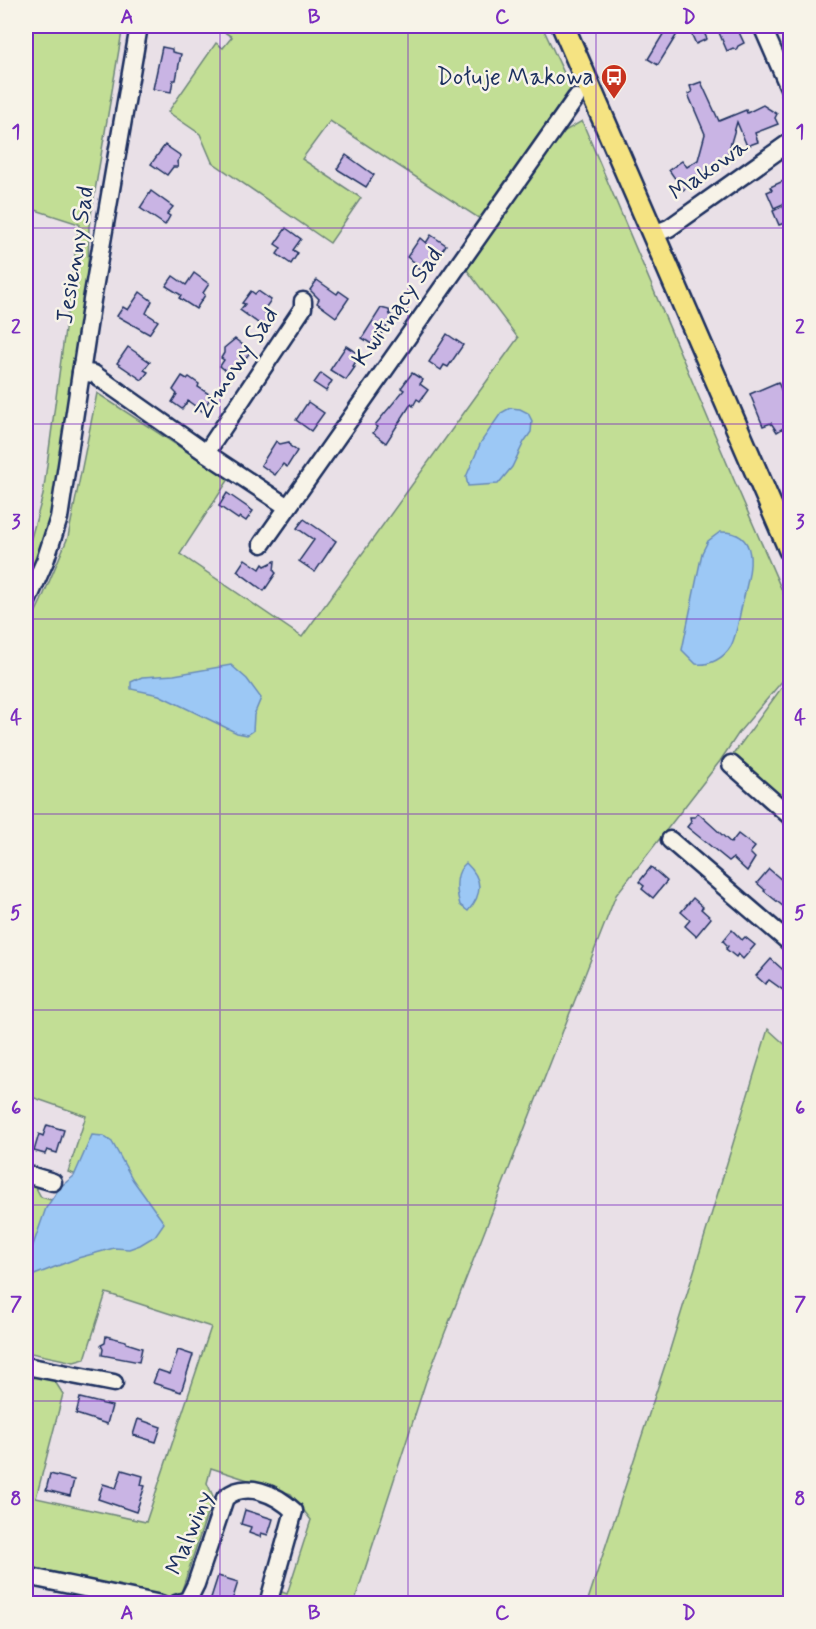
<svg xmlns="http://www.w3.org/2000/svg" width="816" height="1629" font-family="Mynerve,sans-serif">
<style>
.green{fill:#c2de95;stroke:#6e867a;stroke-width:1.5}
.water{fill:#9cc8f5;stroke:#688bb9;stroke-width:1.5}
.building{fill:#c9b4e4;stroke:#1b2f5e;stroke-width:1.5}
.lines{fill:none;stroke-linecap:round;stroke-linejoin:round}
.minor-casing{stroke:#1b2f5e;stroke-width:21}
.major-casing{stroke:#1b2f5e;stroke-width:26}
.minor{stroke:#f7f3e8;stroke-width:16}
.major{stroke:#f5e382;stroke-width:21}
.grid{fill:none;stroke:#7b2cbf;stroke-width:1.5;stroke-opacity:0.55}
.labels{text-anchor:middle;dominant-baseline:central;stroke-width:5;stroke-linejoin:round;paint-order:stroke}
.poi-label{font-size:24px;fill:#1b2f5e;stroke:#f7f3e8;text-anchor:end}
.street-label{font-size:24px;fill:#1b2f5e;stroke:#f7f3e8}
.neatline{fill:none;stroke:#7b2cbf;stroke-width:2}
.grid-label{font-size:20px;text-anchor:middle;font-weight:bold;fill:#7b2cbf}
</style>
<rect width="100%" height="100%" fill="#e9e0e7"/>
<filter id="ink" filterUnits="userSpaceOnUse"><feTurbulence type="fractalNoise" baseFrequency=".0167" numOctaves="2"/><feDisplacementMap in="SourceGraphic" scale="12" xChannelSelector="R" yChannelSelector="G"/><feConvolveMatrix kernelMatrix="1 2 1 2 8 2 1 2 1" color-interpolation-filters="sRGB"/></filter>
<g filter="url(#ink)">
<g class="green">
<polygon points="26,26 123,26 89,226 88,265 82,314 51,512 36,561 26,572 26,556 43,495 79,224 26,207"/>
<polygon points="215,26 542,26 571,88 480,219 330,121 302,159 361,198 330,243 212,162 200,134 168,112 216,43 223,48 232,37"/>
<polygon points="582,121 737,487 790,609 790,672 740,731 720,761 616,895 426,1381 354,1603 273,1603 277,1590 287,1594 311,1520 291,1494 211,1468 207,1483 213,1496 181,1593 172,1599 26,1569 26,1375 54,1380 63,1394 36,1498 146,1522 211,1327 106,1293 85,1359 74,1362 26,1352 26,1183 35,1186 41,1197 69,1205 77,1175 68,1172 86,1116 26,1095 26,632 41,601 68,537 97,393 229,479 180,554 302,637 518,338 467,270 558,135"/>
<polygon points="790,676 790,807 732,756"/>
<polygon points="768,1029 790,1049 790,1603 587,1603 668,1356"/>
</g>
<g class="water">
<polygon points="510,408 520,409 528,413 532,421 531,432 524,442 512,467 498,484 468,486 466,477 481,442 501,413"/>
<path d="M720,532C765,531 748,578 742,605C739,617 737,634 731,646C724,658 710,666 696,664L682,650L702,553L708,541Z"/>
<polygon points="231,665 247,679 261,698 254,715 253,731 247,735 237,733 159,695 131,689 131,682 142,677 174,675"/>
<path d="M466,863C483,879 483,894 468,911L460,905C456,891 454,873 466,863Z"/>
<polygon points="92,1135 103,1136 112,1142 133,1180 164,1223 155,1236 140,1245 129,1249 114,1248 78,1258 29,1277 31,1251 46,1208 60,1187 74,1176"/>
</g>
<g class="building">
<polygon points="668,26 679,31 658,65 648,59"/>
<polygon points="724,26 736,26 744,43 738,46 736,50 733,48 727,51 717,28"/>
<polygon points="702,28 707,39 696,44 691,33"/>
<polygon points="162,47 172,49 172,52 181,54 176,80 173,80 171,92 153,89"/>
<polygon points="701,82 719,121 746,110 747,113 763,105 777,114 775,118 778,124 755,133 758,142 747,146 737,122 726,160 719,158 716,170 683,190 669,170 682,161 687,167 698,160 705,134 688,94 692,92 690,86"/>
<polygon points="165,145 181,156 177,162 178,167 173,167 167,175 151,164"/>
<polygon points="346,155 374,175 366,187 337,169"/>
<polygon points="790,178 790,201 774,208 767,192 772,190 770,187"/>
<polygon points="151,191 173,207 167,214 170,216 165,225 140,208"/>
<polygon points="783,206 790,221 779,225 773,211"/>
<polygon points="286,228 301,239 293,250 298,253 291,264 277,254 281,248 275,244"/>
<polygon points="431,235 446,245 426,274 415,267 417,264 407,257 420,238 426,243"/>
<polygon points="194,273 209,284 203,293 205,295 196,309 179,298 181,295 166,286 173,276 186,285"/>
<polygon points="317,280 337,294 339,291 349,298 336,317 317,303 319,299 310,290"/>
<polygon points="251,291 255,294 258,291 271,300 263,311 272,318 265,328 240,310 245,304 242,303"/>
<polygon points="140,292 152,301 146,313 158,321 149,334 117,316 123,307 128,310"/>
<polygon points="381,308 389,310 390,315 394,317 373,345 362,338"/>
<polygon points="447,334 463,345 448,367 444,365 441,370 429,362"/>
<polygon points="235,339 251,351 237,370 234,368 230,374 220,366 224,360 221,358 224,353 224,348"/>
<polygon points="346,346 360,355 353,366 355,367 346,380 330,370"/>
<polygon points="128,347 150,362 144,370 148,372 142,380 117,363"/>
<polygon points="321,373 332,381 326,391 314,383"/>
<polygon points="412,373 423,380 420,384 428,390 420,401 417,399 413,406 411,404 386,443 373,433 378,427 375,425 404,390 401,388"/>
<polygon points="182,376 187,379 189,377 199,384 198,387 212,396 202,411 188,401 182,409 172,402 177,394 173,390"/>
<polygon points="778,382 790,412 790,424 777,432 771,423 763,426 750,394"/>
<polygon points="308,402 324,413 311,431 296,420"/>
<polygon points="276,441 280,444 289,442 290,446 297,451 287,467 283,464 275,475 261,465"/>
<polygon points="227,493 253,511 246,521 240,517 238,519 219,506"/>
<polygon points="304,519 336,541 315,572 299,561 314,540 297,528"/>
<polygon points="245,559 260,569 263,564 265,566 275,561 274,571 276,573 264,591 237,571"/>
<polygon points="698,813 731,843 738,834 755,847 750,853 755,858 747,871 733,858 729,861 687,827 691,822 690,817 695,817"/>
<polygon points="651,867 667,881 653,898 642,889 644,886 639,882"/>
<polygon points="769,869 790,887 790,900 784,907 764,891 765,890 757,883"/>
<polygon points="693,898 703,907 701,909 711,918 696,936 685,926 690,920 681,912"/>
<polygon points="732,930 742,940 745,937 755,945 743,959 738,954 736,957 726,949 728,946 723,941"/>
<polygon points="771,959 790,976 790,995 769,980 765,984 756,976"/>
<polygon points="47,1125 64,1130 57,1153 47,1150 45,1154 34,1151 39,1134 43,1136"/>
<polygon points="106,1336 126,1341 126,1343 142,1348 139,1362 102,1355 103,1349 101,1345 105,1343"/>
<polygon points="178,1350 193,1355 181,1392 153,1383 158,1370 170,1374"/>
<polygon points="80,1398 112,1406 107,1424 76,1414"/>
<polygon points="138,1419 161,1427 156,1442 133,1435"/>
<polygon points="122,1470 143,1476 141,1485 145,1486 136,1512 98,1499 103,1484 116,1488"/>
<polygon points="50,1474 74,1480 70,1496 46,1490"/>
<polygon points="245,1510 273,1519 268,1535 261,1533 260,1537 249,1533 251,1527 241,1524"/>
<polygon points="218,1576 238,1582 231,1604 209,1604"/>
</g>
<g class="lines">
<g class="minor-casing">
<g id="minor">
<polyline points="762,26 790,90"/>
<polyline points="654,234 669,228 790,142"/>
<polyline points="81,372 94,374 206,453 286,506"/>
<polyline points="206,453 303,308 303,301"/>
<polyline points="262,544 576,98"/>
<polyline points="26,604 45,561 59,518 92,300 139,26"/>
<polyline points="731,764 790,816"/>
<polyline points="670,840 790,943"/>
<polyline points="26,1174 53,1182"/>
<polyline points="26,1366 114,1383"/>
<polyline points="26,1576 161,1604"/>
<path d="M176,1604L188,1600L196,1584L225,1498C246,1480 276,1494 294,1511L268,1604"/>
</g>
</g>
<g class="major-casing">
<polyline id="major" points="563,26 790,550"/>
</g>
<use href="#minor" class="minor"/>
<use href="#major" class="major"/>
</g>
</g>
<path class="grid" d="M220,26V1604M408,26V1604M596,26V1604M26,228H790M26,424H790M26,619H790M26,814H790M26,1010H790M26,1205H790M26,1401H790"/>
<defs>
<g id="bus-pin" transform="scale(1.35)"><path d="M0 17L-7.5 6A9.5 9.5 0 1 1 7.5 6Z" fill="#c8321e" stroke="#f7f3e8"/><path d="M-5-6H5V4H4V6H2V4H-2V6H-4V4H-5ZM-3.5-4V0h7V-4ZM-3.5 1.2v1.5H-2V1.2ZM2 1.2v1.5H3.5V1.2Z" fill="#fff"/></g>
</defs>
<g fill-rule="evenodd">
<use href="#bus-pin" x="614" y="77"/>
</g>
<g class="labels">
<g class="poi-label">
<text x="594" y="77">Dołuje Makowa</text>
</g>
<g class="street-label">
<text transform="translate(709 170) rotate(-35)">Makowa</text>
<text transform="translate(76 255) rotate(-81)">Jesienny Sad</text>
<text transform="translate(398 307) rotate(-55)">Kwitnący Sad</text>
<text transform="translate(237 364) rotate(-56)">Zimowy Sad</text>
<text transform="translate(190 1533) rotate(-68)">Malwiny</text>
</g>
</g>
<rect width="816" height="1629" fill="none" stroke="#f7f3e8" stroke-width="66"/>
<rect x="33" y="33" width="750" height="1563" class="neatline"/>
<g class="grid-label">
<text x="127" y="23">A</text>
<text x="314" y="23">B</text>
<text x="502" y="23">C</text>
<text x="689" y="23">D</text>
<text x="16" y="138">1</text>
<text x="800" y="138">1</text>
<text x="16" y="333">2</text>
<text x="800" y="333">2</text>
<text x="16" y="528">3</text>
<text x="800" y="528">3</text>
<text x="16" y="724">4</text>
<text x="800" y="724">4</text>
<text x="16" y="919">5</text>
<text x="800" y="919">5</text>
<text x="16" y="1114">6</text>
<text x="800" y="1114">6</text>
<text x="16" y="1310">7</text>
<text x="800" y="1310">7</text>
<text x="16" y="1505">8</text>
<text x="800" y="1505">8</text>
<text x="127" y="1619">A</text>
<text x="314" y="1619">B</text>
<text x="502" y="1619">C</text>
<text x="689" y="1619">D</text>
</g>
</svg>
